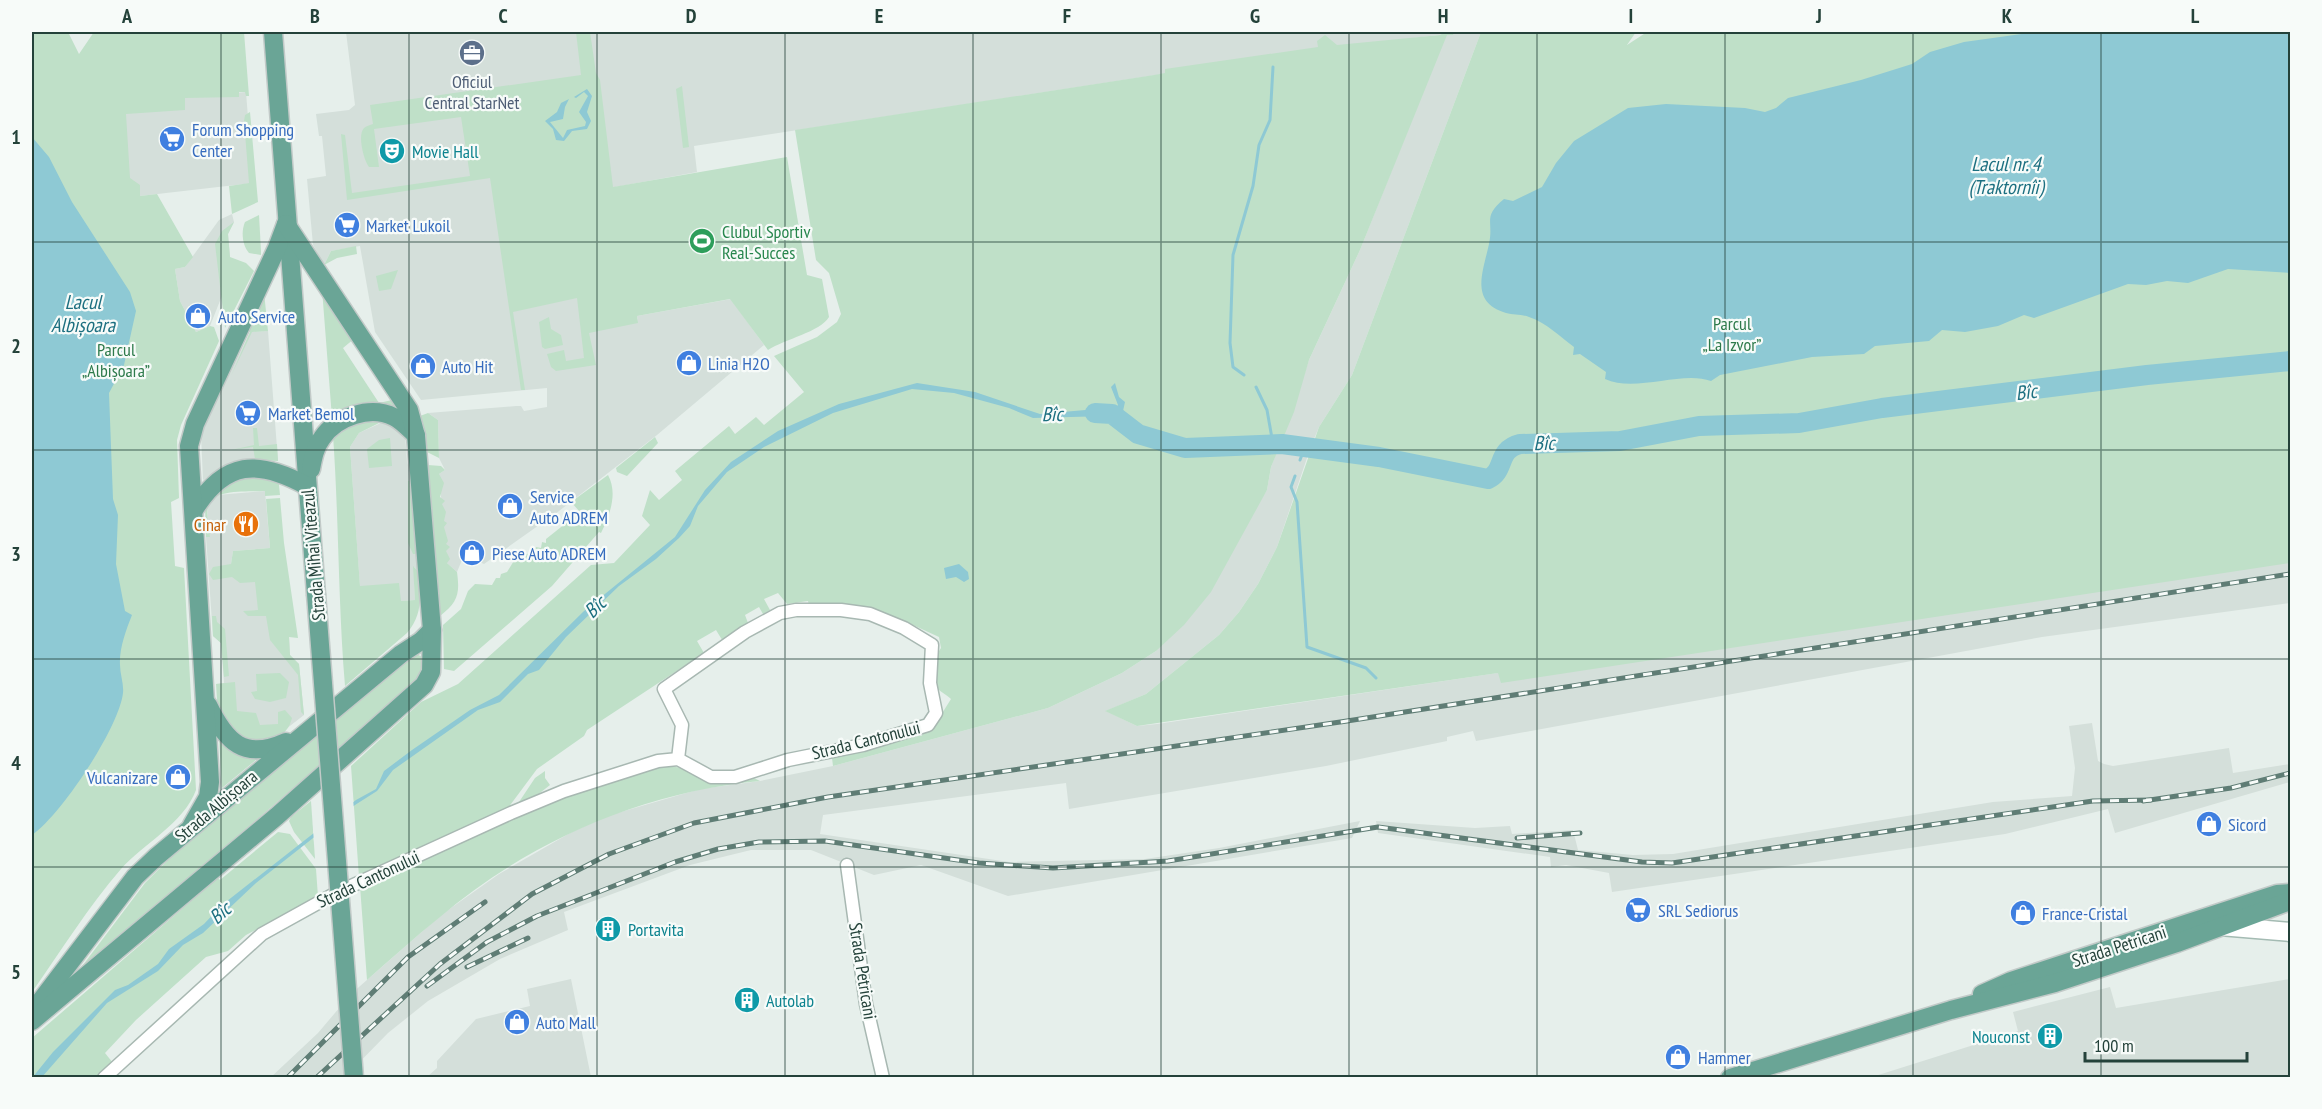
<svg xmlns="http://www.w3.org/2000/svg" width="2322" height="1109" font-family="'PT Sans Narrow',sans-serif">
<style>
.built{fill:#d4dfda}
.green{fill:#bfe0c8}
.water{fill:#8ec9d4}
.pier{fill:#e6efeb}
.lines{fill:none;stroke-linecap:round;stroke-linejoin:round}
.stream{stroke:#8ec9d4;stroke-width:3}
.river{stroke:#8ec9d4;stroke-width:20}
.minor-casing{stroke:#a8b8b2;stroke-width:15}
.secondary-casing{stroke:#a4bbb3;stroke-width:21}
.primary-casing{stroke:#c2cac8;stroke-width:21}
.minor{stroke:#fff;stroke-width:12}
.secondary{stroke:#fff;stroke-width:18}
.primary{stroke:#6aa596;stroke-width:18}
.rail-casing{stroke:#5f7d75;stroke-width:5}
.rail{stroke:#f7fbf9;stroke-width:3;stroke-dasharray:9;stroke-linecap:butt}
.primary-bridge-casing{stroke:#c2cac8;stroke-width:21;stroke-linecap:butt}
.primary-bridge{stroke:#6aa596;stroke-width:18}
.grid{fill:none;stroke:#24423a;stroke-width:1.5;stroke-opacity:0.55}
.labels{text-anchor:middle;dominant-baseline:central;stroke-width:4.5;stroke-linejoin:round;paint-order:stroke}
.service-label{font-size:18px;fill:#4e5e75;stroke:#f7fbf9}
.shop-label{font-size:18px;fill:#366cbe;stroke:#f7fbf9;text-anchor:start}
.culture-label{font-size:18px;fill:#0d838f;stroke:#f7fbf9;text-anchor:start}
.leisure-label{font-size:18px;fill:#27864d;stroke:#f7fbf9;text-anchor:start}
.park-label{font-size:18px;fill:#2d7a4b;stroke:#f7fbf9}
.food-label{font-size:18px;fill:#c56008;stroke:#f7fbf9;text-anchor:end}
.street-label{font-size:18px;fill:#24423a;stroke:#f7fbf9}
.water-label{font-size:20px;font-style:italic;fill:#1c6f80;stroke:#f7fbf9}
.neatline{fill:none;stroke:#24423a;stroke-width:2}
.grid-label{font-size:20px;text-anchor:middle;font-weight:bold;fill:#24423a}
</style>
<rect width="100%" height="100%" fill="#e6efeb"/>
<g class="built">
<polygon points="346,32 1481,32 1352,375 1319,427 1312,444 1282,440 1309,360 1360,250 1446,34 1319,50 694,146 697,172 599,190 638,322 637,316 731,299 764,345 657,435 559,511 484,564 464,555 457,572 447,563 439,474 445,470 439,458 438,420 428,413 516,406 521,406 524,411 547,407 547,388 421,400 375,332 360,246 331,251 324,265 313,245 307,179 326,176 322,136 319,136 316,114 349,110 355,105"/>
<polygon points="246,92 253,183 140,196 121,181 103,103"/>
<polygon points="232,214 234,222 228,234 230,257 227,283 210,326 196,332 180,301 175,269 185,267 219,220"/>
<polygon points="268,331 278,461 242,460 217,470 203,480 201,435 211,413 250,332"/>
<polygon points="383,422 405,433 407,462 411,474 411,481 408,481 409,500 418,571 414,567 415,600 401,601 360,587 350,447 359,433"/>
<polygon points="1278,449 1308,455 1277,547 1258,584 1239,612 1219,635 1146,694 1106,711 1137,726 1157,724 1717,640 2290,551 2290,603 2042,637 1476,741 1473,731 1447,737 1447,741 1326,766 1069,809 1066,783 823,815 820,834 1009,862 1145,859 1219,848 1360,821 1352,838 1008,896 921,865 874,875 811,850 751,850 690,865 564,912 568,930 500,959 428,1001 388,1033 345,1077 270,1078 318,1033 351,994 441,915 499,874 570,833 607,816 700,789 760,781 833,766 1048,708 1122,673 1156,651 1267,490 1271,467"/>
<polygon points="265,491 270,548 233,551 231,564 270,558 289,636 290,655 299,664 304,715 268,743 256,745 216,684 224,683 221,643 213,636 206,537 208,506 217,495"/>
<polygon points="2092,723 2098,761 2104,764 2113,766 2229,748 2233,773 2290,764 2290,782 2115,833 2108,809 2005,834 1612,892 1609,873 1566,865 1551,867 1550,857 1378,833 1376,821 1475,828 1510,826 1512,834 1573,830 1578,850 1633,855 1673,854 1993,802 2072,796 2075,768 2069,726"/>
<polygon points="571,979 591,1077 427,1077 437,1068 437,1061 476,1019 530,1006 527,989"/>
<polygon points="2290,979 2290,1077 1872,1077 2018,1031 2013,1012 2110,987 2116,1008"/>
</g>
<g class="green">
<path d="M32,32H68L79,54L94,32H244L249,96H246L245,92H239V97L185,98V110L126,114L130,178L140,185V196L157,194L193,257L185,267L175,269L180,301L196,332L210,326L214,327L219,341L181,425L177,440L179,498L171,502L175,566L184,568L196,790C184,823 143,844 121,869C88,907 61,951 32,992Z"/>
<path d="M576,32H590L596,73L600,80L613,187L787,157L807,275L822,279L829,317C820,332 785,339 768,350L730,299L637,316L638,323L589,333L596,365L556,371L551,367L547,354L564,350L566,361L584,358L577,298L513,312L525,390H521L490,178L347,200L341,134L345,135L352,193L470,176L461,117L374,129L379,167H369C364,161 357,135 364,128C366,126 370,125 373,124L370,105L581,75Z"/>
<path d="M1445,32H1454L1453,35H1447L1360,250L1309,360L1294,412L1271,467L1267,490L1211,592L1184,625L1156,651L1122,673L1048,708L833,766L832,758L878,748L905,736H921L936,723L951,699C947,695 939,691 936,687C930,678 935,656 941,648L939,637L900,619L869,610L809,605L808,601L787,604L778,593L764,599L770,610L763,614L759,607L745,615L748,623L724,643L716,630L697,641L704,653L587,730L584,736L537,769L508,808L359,877L351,766L421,702L458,684L591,565L614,563L650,525L642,516L650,490L659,500L682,480L675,471L729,426L735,434L756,417L764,425L804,392L774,356L817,337L837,322L841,314L829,273L816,260L795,130L1154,75L1165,73V69L1318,47L1317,41L1325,35L1337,45L1440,35Z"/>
<polygon points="1481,32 1636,32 1627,45 1647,32 2290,32 2290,563 1501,683 1498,673 1137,726 1105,711 1146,694 1219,635 1239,612 1258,584 1277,547 1319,427 1352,375"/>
<polygon points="682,86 689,147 683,148 676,89"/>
<polygon points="250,112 258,202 232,214 229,186 249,183 244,121 245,115"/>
<path d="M259,215L261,251V255L249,253C242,245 241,231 245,222Z"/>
<polygon points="234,222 228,234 230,257 246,263 254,271 225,328 215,244 222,231"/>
<polygon points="356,246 357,254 337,258 324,265 331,251"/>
<polygon points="398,270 391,289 379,291 376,276"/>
<polygon points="322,289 355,338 343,348 379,403 392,400 399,409 332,418"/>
<polygon points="264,292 268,331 252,332 231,376 250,332 246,330"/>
<polygon points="549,317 551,329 561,335 563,345 545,349 542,347 539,322"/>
<polygon points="428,413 438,420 439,458 427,452 424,428 420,416"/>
<path d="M358,421H383L359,433L350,447L360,586L399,583L401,601L415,600L413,566L418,571C420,595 424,613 407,633L345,686C338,602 339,521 333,435Z"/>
<polygon points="253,428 257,428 259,446 277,444 278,461 255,459 253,447 231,450 254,445"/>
<polygon points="655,437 658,443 627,476 617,472 616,468"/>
<polygon points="390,438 392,466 369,468 367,449 379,440"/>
<path d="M428,465L441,466L445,470L439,474L444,483L440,497L445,501L442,504L446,512L444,521L447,523L444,527L448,541L446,544L450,547L446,551L450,559L447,563L457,572C460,594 458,602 440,616Z"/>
<path d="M278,475L280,495L265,496V491C250,492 211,488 208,507C206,516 209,527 210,537H206L205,506L230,479Z"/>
<path d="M608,475C618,493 610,515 601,533L599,532L552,586L454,671L444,669L443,625L461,609L468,591L475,584L492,585L496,578H500L501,574L507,572L515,559H520L521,556L530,553L531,549L535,550L536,547L541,548L542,542L546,543V539L580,512L571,502Z"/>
<polygon points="408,481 411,481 417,554 413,554 408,543"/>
<polygon points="280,498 284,543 298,638 289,637 290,655 299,664 304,715 301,712 298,675 270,640 266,616 248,616 243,611 258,610 255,582 240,583 232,577 213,580 209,574 213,567 231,564 233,551 270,548 266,499"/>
<polygon points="212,616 216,616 217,622 225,629 229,676 224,677 221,643 213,636"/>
<polygon points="417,654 422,657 424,666 418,680 82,971 80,969 145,883 174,854 408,657"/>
<polygon points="280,673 289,682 286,698 270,702 255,699 251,692 257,691 256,674"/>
<path d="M235,682L237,711L256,713L260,725L278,724V712L285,710L292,718C287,740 264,743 246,743L218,715L216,684Z"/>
<polygon points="219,737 262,755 222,788"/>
<path d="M667,766L750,776L760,781C642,792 530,841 440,917C415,937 391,959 367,980L360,886C461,841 559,792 667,766Z"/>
<polygon points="545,771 545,778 550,785 531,800 517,805 535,778"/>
<polygon points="311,801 315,859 294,832 289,821 291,817"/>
<polygon points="278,832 290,834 316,869 318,897 246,935 228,951 206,957 136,1020 105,1053 113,1063 99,1077 32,1077 32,1038 218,878 220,880"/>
</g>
<g class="water">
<path d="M2035,32H2290V273L2228,269L2188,283L2167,281L2146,285L2128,284L2034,318L2024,315L1998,326L1965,332L1942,330L1929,341L1875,346L1864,354L1812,357L1720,375L1711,381C1682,370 1636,393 1605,379L1606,372L1580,354L1573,355L1574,347C1559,336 1547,323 1529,317C1521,314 1513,315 1506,313C1469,302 1483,272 1489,244C1494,221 1482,217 1504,199L1513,201L1542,187L1556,163L1574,141L1628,108L1666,104L1745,108L1765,112L1776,108L1788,98L1861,80L1912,64L1930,52L1964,42Z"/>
<polygon points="587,89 592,96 587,112 591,121 587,129 572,131 564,141 556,140 553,129 545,121 557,112 561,103 569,99 565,107 563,119 550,122 563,138 567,130 585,126 586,122 579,112 588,96 584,92 576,98 574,97"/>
<path d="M32,137L49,157L72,202L130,292L136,311L124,365L109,393L113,499L118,515L116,564L125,611L132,615C126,630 119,649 120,665C120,674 124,684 123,693C119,728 61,815 32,835Z"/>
<polygon points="917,383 975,392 1040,414 1108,408 1115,410 1118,405 1111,387 1115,383 1119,397 1125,402 1123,411 1118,418 1109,416 1033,418 1009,408 954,393 912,389 833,413 764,447 727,472 698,506 690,526 679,538 656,559 619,586 566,637 539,670 528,674 500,702 478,710 393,770 377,791 355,805 256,883 203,933 183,945 158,971 107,1003 42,1077 32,1078 53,1052 115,990 128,985 158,964 169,949 204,924 222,905 356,800 376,789 384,771 412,750 470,710 499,695 584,611 675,537 705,490 731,462 778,431 839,404"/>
<polygon points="959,564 968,572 969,579 964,582 956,577 946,579 944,568"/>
</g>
<polygon class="pier" points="353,799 354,810 314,842 313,830"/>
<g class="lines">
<g class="stream">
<polyline points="1244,375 1233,367 1230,343 1233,255 1253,186 1259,145 1270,120 1273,67"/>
<polyline points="1256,387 1267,410 1273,444"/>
<polyline points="1300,460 1305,447"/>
<polyline points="1295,476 1291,487 1297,502 1307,647 1366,668 1376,678"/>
</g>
<path class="river" d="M1095,413L1112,414L1138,434L1185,448L1282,444L1379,457L1488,479C1506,471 1496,450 1520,444L1620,441L1699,426L1799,423L1882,408L2147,375L2290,361"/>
<g class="minor-casing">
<g id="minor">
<polyline points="847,865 866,1004 883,1078"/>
<polyline points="104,1078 262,934 336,893 511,813 564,791 658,761 678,759 711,777 735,777 788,760 863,745 928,725 936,713 930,683 932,645 904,628 870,614 841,610 796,610 780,613 745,632 664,689 682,725 678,759"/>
</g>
</g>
<g class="secondary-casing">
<polyline id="secondary" points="2220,926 2290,932"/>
</g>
<g class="primary-casing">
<g id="primary">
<polyline points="273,32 316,594"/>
<path d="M311,469C313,458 315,447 322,438C336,417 370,405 394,417C402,421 409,429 416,435"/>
<path d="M194,510C225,460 258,459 307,486"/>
<path d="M208,705C226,742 244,761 286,742"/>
<polyline points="192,825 208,797 210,782 189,446 195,424 277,248 286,224"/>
<polyline points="1982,994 2011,981 2277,894 2290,893"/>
<polyline points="36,1007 135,877 156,857 401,654 421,641 432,630"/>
<polyline points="32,1021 277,816 424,685 431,672 432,630 416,436 409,410 286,224"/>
<polyline points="1730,1078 1951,1010 2055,983 2177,943 2290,901"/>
</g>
</g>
<use href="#minor" class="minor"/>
<use href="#secondary" class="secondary"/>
<use href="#primary" class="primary"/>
<g class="rail-casing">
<g id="rail">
<polyline points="2143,801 2231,788 2290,773"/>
<polyline points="1517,838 1580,833"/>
<polyline points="467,967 528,938"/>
<polyline points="427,986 487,942 537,916 675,862 718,849 759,842 825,841 979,863 1053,868 1168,861 1378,827 1642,862 1672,863 2093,801 2151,800"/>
<polyline points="287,1078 408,957 485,902"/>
<polyline points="316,1078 440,964 532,894 609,854 694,823 828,797 1347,721 2290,574"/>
</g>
</g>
<use href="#rail" class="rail"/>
<g class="primary-bridge-casing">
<polyline id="primary-bridge" points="316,594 354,1078"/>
</g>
<use href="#primary-bridge" class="primary-bridge"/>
</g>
<path class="grid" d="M221,32V1078M409,32V1078M597,32V1078M785,32V1078M973,32V1078M1161,32V1078M1349,32V1078M1537,32V1078M1725,32V1078M1913,32V1078M2101,32V1078M32,242H2290M32,450H2290M32,659H2290M32,867H2290"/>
<defs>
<g id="office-disc" transform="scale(1.35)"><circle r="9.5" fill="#5c6f8a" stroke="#f7fbf9"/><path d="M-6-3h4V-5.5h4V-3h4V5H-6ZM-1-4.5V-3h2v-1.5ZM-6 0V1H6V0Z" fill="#fff"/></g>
<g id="supermarket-disc" transform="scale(1.35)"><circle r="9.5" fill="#3f7fe0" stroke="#f7fbf9"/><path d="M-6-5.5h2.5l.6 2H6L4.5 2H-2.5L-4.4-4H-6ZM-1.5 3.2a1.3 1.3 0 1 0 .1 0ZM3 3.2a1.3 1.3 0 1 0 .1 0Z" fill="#fff"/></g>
<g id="theatre-disc" transform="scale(1.35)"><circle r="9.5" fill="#0f9aa8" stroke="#f7fbf9"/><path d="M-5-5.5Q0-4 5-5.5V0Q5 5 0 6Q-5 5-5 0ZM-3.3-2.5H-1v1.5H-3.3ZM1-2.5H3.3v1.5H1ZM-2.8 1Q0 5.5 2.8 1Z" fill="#fff"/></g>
<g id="stadium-disc" transform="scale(1.35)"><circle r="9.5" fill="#2e9e5b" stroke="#f7fbf9"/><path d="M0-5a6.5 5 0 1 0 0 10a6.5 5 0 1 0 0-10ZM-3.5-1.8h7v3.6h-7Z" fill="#fff"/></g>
<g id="shop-disc" transform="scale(1.35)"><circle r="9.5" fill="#3f7fe0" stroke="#f7fbf9"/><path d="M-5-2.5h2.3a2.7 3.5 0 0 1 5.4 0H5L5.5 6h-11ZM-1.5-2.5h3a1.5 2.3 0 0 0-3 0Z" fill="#fff"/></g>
<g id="restaurant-disc" transform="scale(1.35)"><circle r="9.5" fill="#e8710a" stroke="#f7fbf9"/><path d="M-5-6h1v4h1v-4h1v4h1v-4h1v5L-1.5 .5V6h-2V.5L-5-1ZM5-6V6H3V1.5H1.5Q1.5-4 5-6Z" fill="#fff"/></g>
<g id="building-disc" transform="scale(1.35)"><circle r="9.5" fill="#0f9aa8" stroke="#f7fbf9"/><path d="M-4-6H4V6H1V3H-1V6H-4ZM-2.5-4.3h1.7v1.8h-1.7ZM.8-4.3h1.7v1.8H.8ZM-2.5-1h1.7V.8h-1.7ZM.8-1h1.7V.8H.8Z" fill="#fff"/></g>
</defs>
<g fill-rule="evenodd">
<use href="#office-disc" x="472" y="53"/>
<use href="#supermarket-disc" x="172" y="139"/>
<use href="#theatre-disc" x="392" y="151"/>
<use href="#supermarket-disc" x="347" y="225"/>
<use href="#stadium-disc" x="702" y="241"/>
<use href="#shop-disc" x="198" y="316"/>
<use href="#shop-disc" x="689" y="363"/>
<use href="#shop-disc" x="423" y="366"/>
<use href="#supermarket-disc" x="248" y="413"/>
<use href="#shop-disc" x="510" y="506"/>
<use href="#restaurant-disc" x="246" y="524"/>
<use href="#shop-disc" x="472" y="553"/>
<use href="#shop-disc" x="178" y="777"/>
<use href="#shop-disc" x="2209" y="824"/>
<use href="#supermarket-disc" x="1638" y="910"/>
<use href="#shop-disc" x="2023" y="913"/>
<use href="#building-disc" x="608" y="929"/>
<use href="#building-disc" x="747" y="1000"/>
<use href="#shop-disc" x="517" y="1022"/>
<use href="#building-disc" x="2050" y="1036"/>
<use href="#shop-disc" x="1678" y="1057"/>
</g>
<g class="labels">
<g class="service-label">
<text x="472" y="81">Oficiul<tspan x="472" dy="21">Central StarNet</tspan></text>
</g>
<g class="shop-label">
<text x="192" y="129">Forum Shopping<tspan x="192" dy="21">Center</tspan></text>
<text x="366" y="225">Market Lukoil</text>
<text x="218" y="316">Auto Service</text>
<text x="708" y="363">Linia H2O</text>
<text x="442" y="366">Auto Hit</text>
<text x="268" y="413">Market Bemol</text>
<text x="530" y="496">Service<tspan x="530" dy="21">Auto ADREM</tspan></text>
<text x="492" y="553">Piese Auto ADREM</text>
<text x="158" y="777" text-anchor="end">Vulcanizare</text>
<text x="2228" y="824">Sicord</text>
<text x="1658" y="910">SRL Sediorus</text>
<text x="2042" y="913">France-Cristal</text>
<text x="536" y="1022">Auto Mall</text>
<text x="1698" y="1057">Hammer</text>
</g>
<g class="culture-label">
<text x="412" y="151">Movie Hall</text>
<text x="628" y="929">Portavita</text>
<text x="766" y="1000">Autolab</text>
<text x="2030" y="1036" text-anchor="end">Nouconst</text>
</g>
<g class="leisure-label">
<text x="722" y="231">Clubul Sportiv<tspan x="722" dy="21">Real-Succes</tspan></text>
</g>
<g class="park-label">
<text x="1732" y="323">Parcul<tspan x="1732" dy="21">„La Izvor”</tspan></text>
<text x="116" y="349">Parcul<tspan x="116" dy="21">„Albișoara”</tspan></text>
</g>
<g class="food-label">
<text x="226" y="524">Cinar</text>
</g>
<g class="street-label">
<text transform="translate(313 555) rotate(-95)">Strada Mihai Viteazul</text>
<text transform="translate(866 740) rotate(-14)">Strada Cantonului</text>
<text transform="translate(216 806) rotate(-40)">Strada Albișoara</text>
<text transform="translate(368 879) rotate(-25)">Strada Cantonului</text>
<text transform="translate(2119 946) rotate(-18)">Strada Petricani</text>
<text transform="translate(863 971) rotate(81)">Strada Petricani</text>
</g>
<g class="water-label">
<text x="2006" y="164">Lacul nr. 4<tspan x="2006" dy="23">(Traktornîi)</tspan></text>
<text x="83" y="302">Lacul<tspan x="83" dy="23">Albișoara</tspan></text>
<text transform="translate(2026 392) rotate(-7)">Bîc</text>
<text transform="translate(1052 414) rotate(-1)">Bîc</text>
<text transform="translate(1544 443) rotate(-2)">Bîc</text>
<text transform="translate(595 607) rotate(-44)">Bîc</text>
<text transform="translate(220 913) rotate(-41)">Bîc</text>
</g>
</g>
<rect width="2322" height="1109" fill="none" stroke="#f7fbf9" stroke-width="66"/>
<path d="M2085 1052v9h162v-9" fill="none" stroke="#24423a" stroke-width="3"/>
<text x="2094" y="1052" font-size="18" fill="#24423a" stroke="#f7fbf9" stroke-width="4.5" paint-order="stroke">100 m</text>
<rect x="33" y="33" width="2256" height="1043" class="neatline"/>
<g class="grid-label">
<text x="127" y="23">A</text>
<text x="315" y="23">B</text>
<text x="503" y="23">C</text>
<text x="691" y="23">D</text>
<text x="879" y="23">E</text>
<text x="1067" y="23">F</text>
<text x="1255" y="23">G</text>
<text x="1443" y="23">H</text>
<text x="1631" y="23">I</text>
<text x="1819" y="23">J</text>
<text x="2007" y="23">K</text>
<text x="2195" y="23">L</text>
<text x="16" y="144">1</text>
<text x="16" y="353">2</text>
<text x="16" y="561">3</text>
<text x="16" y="770">4</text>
<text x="16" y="979">5</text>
</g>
</svg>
